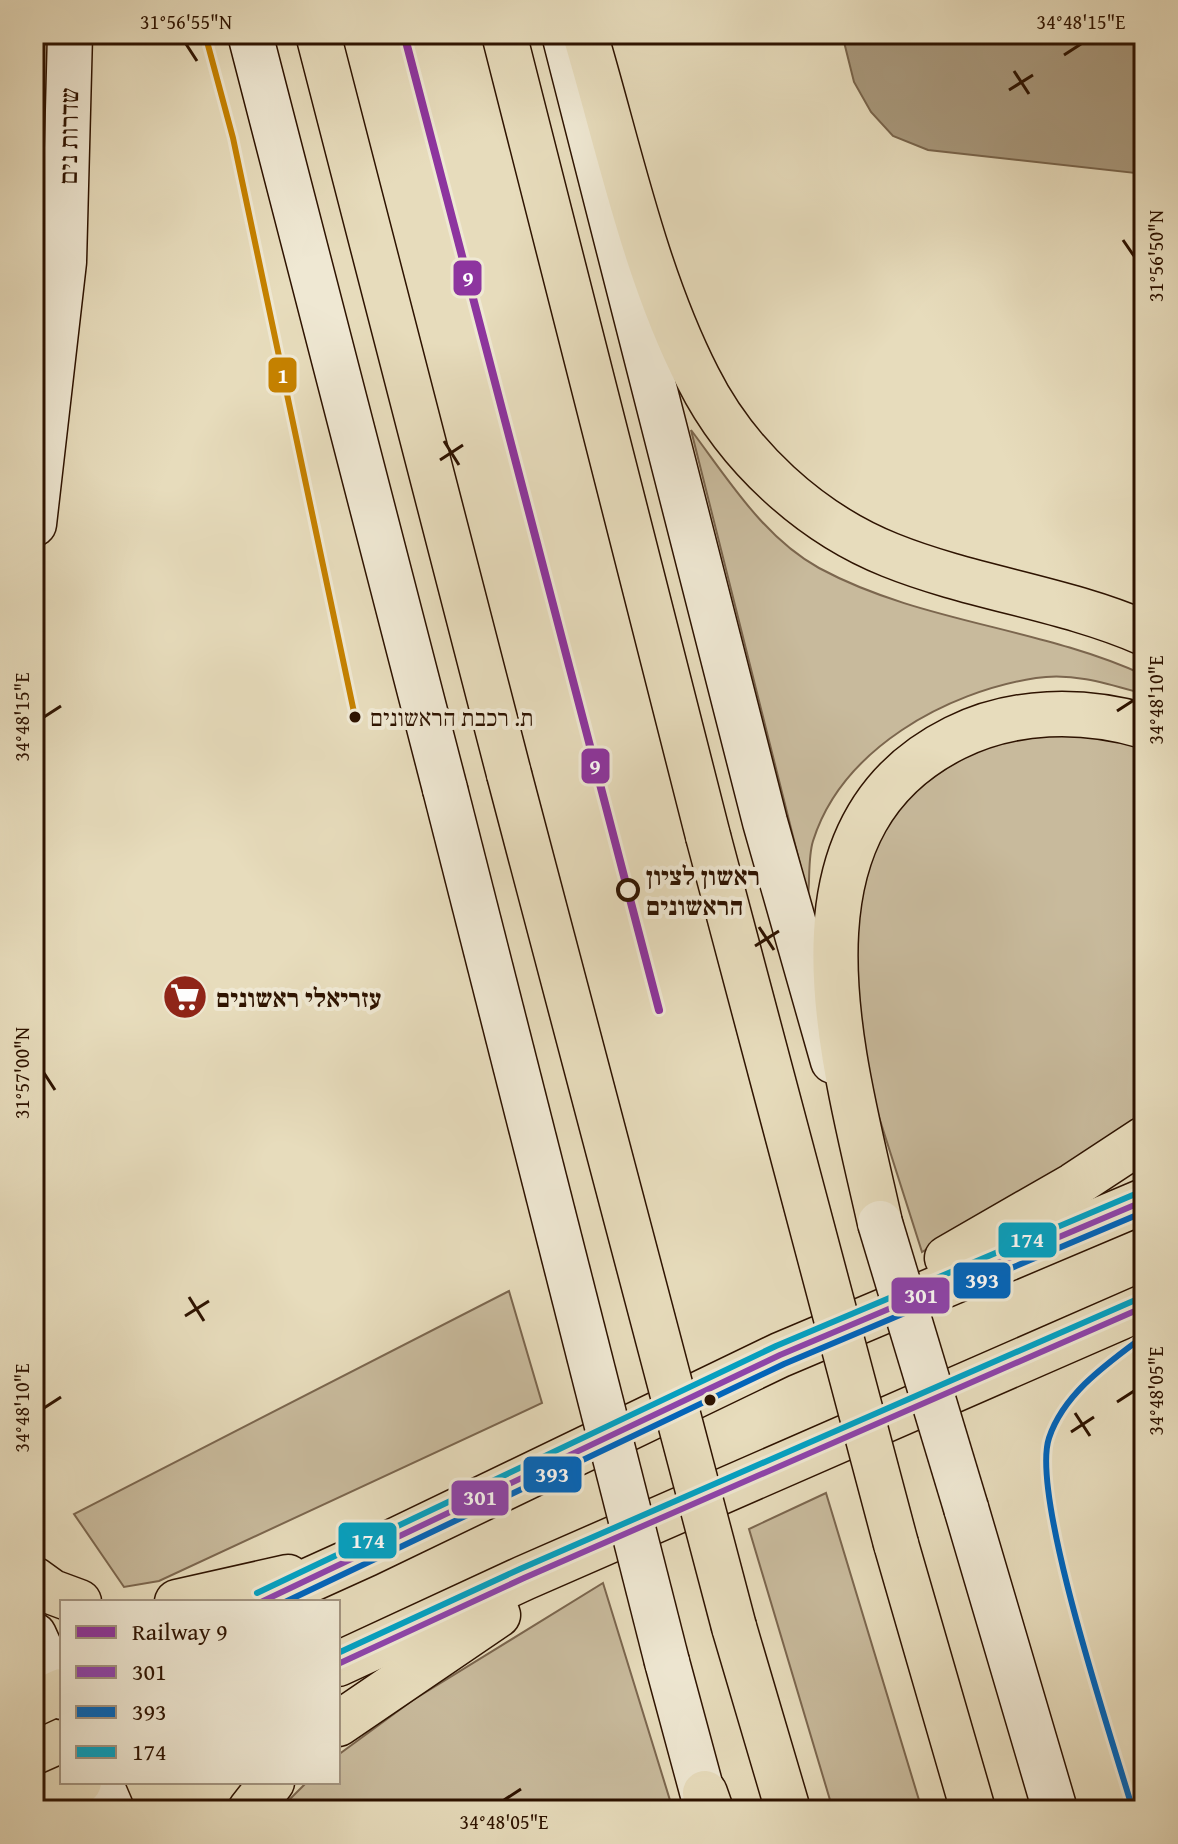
<svg xmlns="http://www.w3.org/2000/svg" width="1178" height="1844" font-family="'Gentium Book Plus','Frank Ruhl Libre',serif">
<style>
.green{fill:#c8ba9c;stroke:#7b664e;stroke-width:2}
.water{fill:#a8987c;stroke:#77634a;stroke-width:2}
.lines{fill:none;stroke-linecap:round;stroke-linejoin:round}
.secondary-casing{stroke:#2e1300;stroke-width:47}
.primary-casing{stroke:#2e1300;stroke-width:47}
.highway-casing{stroke:#2e1300;stroke-width:47}
.secondary{stroke:#efe8d3;stroke-width:44}
.primary{stroke:#e7dcbc;stroke-width:44}
.highway{stroke:#e7dcbc;stroke-width:44}
.secondary-bridge-casing{stroke:#2e1300;stroke-width:47;stroke-linecap:butt}
.highway-bridge-casing{stroke:#2e1300;stroke-width:47;stroke-linecap:butt}
.secondary-bridge{stroke:#efe8d3;stroke-width:44}
.highway-bridge{stroke:#e7dcbc;stroke-width:44}
.bus-1-casing{stroke:#efe8d3;stroke-width:12}
.bus-2-casing{stroke:#efe8d3;stroke-width:12}
.bus-3-casing{stroke:#efe8d3;stroke-width:12}
.bus-4-casing{stroke:#efe8d3;stroke-width:12}
.bus-1{stroke:#8e44ad;stroke-width:6}
.bus-2{stroke:#0065bd;stroke-width:6}
.bus-3{stroke:#02a2c4;stroke-width:6}
.bus-4{stroke:#c58100;stroke-width:6}
.rail-1-casing{stroke:#efe8d3;stroke-width:14}
.rail-1{stroke:#8d359f;stroke-width:8}
.ticks{fill:none;stroke:#2e1300;stroke-width:3}
.bus-dot{fill:#2e1300;stroke:#efe8d3;stroke-width:3}
.stop-dot{fill:#efe8d3;stroke:#2e1300;stroke-width:4}
.labels{text-anchor:middle;dominant-baseline:central;stroke-width:8;stroke-linejoin:round;paint-order:stroke}
.bus-label{font-size:24px;fill:#2e1300;stroke:#efe8d3;text-anchor:start}
.street-label{font-size:26px;fill:#2e1300;stroke:#efe8d3}
.stop-label{font-size:26px;font-weight:bold;fill:#2e1300;stroke:#efe8d3;text-anchor:start}
.poi-label{font-size:26px;font-weight:bold;fill:#2e1300;stroke:#efe8d3;text-anchor:start}
.line-badge{stroke:#efe8d3;stroke-width:3}
.badge-label{font-size:22px;text-anchor:middle;font-weight:bold;fill:#fff}
.neatline{fill:none;stroke:#2e1300;stroke-width:3}
.ticks-label{font-size:20px;text-anchor:middle;fill:#2e1300}
</style>
<rect width="100%" height="100%" fill="#e7dcbc"/>
<filter id="stains"><feTurbulence type="fractalNoise" baseFrequency=".0025" numOctaves="4"/><feColorMatrix values="0 0 0 0 .2 0 0 0 0 .09 0 0 0 0 .02 0 0 0 .5 -.17"/></filter>
<radialGradient id="worn" r=".72"><stop offset=".6" stop-color="#630" stop-opacity="0"/><stop offset="1" stop-color="#630" stop-opacity=".3"/></radialGradient>
<g class="green">
<path d="M691,430C728,479 764,538 819,568C921,623 1040,627 1144,675V694C1109,684 1073,672 1036,678C946,692 842,749 813,841C808,857 810,879 808,896Z"/>
<polygon points="1054,731 1144,745 1144,1120 922,1252 865,1073 852,964 867,861 903,799 972,750"/>
<polygon points="509,1291 542,1403 159,1581 124,1587 74,1514"/>
<polygon points="826,1493 922,1810 833,1810 749,1529"/>
<polygon points="603,1583 673,1810 279,1810 307,1782 338,1782 338,1755 413,1700"/>
</g>
<polygon class="water" points="842,34 1144,34 1144,174 928,150 893,136 871,112 854,82"/>
<g class="lines">
<g class="secondary-casing">
<g id="secondary">
<polyline points="250,34 445,789"/>
<polyline points="564,34 765,822 833,1061"/>
<polyline points="34,524 64,262 70,34"/>
<polyline points="966,1508 1055,1810"/>
<polyline points="34,1635 62,1697"/>
<polyline points="667,1662 707,1810"/>
<polyline points="100,1782 112,1810"/>
</g>
</g>
<g class="primary-casing">
<g id="primary">
<path d="M585,34C619,148 644,272 698,378C737,456 810,523 890,555C972,588 1064,598 1144,633"/>
<path d="M880,1223C846,1067 770,830 955,738C1013,709 1082,708 1144,726"/>
<polyline points="947,1258 1074,1185 1144,1139"/>
<polyline points="34,1579 52,1592 79,1602"/>
<polyline points="177,1602 288,1577"/>
<polyline points="261,1602 367,1554 780,1355 1144,1201"/>
<polyline points="338,1664 524,1578 1144,1307"/>
<polyline points="34,1704 62,1691"/>
<polyline points="338,1724 498,1615"/>
<polyline points="34,1802 79,1782"/>
<polyline points="250,1810 272,1782"/>
</g>
</g>
<g class="highway-casing">
<g id="highway">
<polyline points="318,34 509,774"/>
<polyline points="504,34 708,836"/>
<polyline points="896,1544 973,1810"/>
<polyline points="734,1627 788,1810"/>
<polyline points="705,1793 711,1810"/>
</g>
</g>
<use href="#secondary" class="secondary"/>
<use href="#primary" class="primary"/>
<use href="#highway" class="highway"/>
<g class="secondary-bridge-casing">
<g id="secondary-bridge">
<polyline points="445,789 667,1662"/>
<polyline points="880,1223 966,1508"/>
</g>
</g>
<g class="highway-bridge-casing">
<g id="highway-bridge">
<polyline points="509,774 734,1627"/>
<polyline points="708,836 896,1544"/>
</g>
</g>
<use href="#secondary-bridge" class="secondary-bridge"/>
<use href="#highway-bridge" class="highway-bridge"/>
<g class="bus-1-casing">
<g id="bus-1">
<polyline points="261,1602 780,1355 1144,1201"/>
<polyline points="338,1664 524,1578 1144,1307"/>
</g>
</g>
<g class="bus-2-casing">
<g id="bus-2">
<polyline points="285,1602 784,1364 1144,1212"/>
<path d="M1132,1807C1112,1739 1030,1495 1049,1438C1064,1393 1108,1363 1144,1336"/>
</g>
</g>
<g class="bus-3-casing">
<g id="bus-3">
<polyline points="257,1593 776,1346 1140,1192"/>
<polyline points="338,1653 520,1569 1140,1298"/>
</g>
</g>
<g class="bus-4-casing">
<polyline id="bus-4" points="205,34 233,138 355,717"/>
</g>
<use href="#bus-1" class="bus-1"/>
<use href="#bus-2" class="bus-2"/>
<use href="#bus-3" class="bus-3"/>
<use href="#bus-4" class="bus-4"/>
<g class="rail-1-casing">
<polyline id="rail-1" points="404,34 659,1010"/>
</g>
<use href="#rail-1" class="rail-1"/>
</g>
<path class="ticks" d="M186,44L197,61M1064,55L1081,44M1014,71L1029,94M1009,90L1033,75M1123,240L1134,256M444,441L459,465M440,460L463,445M1117,711L1134,700M44,717L61,706M759,927L774,950M755,946L779,931M44,1073L55,1090M189,1297L204,1321M185,1316L209,1301M1117,1402L1134,1391M44,1408L61,1397M1075,1413L1090,1436M1071,1432L1094,1417M504,1800L521,1789"/>
<defs>
<g id="supermarket-disc" transform="scale(2.3)"><circle r="9.5" fill="#8f2418" stroke="#efe8d3"/><path d="M-6-5.5h2.5l.6 2H6L4.5 2H-2.5L-4.4-4H-6ZM-1.5 3.2a1.3 1.3 0 1 0 .1 0ZM3 3.2a1.3 1.3 0 1 0 .1 0Z" fill="#fff"/></g>
</defs>
<g fill-rule="evenodd">
<use href="#supermarket-disc" x="185" y="997"/>
</g>
<g class="bus-dot">
<circle cx="355" cy="717" r="7"/>
<circle cx="710" cy="1400" r="7"/>
</g>
<circle class="stop-dot" cx="628" cy="890" r="10"/>
<g class="labels">
<g class="bus-label">
<text x="370" y="717">ת. רכבת הראשונים</text>
</g>
<g class="street-label">
<text transform="translate(68 136) rotate(-89)">שדרות נים</text>
</g>
<g class="stop-label">
<text x="646" y="875">ראשון לציון<tspan x="646" dy="30">הראשונים</tspan></text>
</g>
<g class="poi-label">
<text x="216" y="997">עזריאלי ראשונים</text>
</g>
</g>
<g class="line-badge">
<rect x="452" y="259" width="31" height="38" rx="8" fill="#8d359f"/>
<rect x="267" y="356" width="31" height="38" rx="8" fill="#c58100"/>
<rect x="580" y="747" width="31" height="38" rx="8" fill="#8d359f"/>
<rect x="997" y="1221" width="61" height="38" rx="8" fill="#02a2c4"/>
<rect x="952" y="1261" width="60" height="39" rx="8" fill="#0065bd"/>
<rect x="890" y="1276" width="61" height="39" rx="8" fill="#8e44ad"/>
<rect x="522" y="1455" width="61" height="39" rx="8" fill="#0065bd"/>
<rect x="450" y="1479" width="60" height="38" rx="8" fill="#8e44ad"/>
<rect x="337" y="1521" width="61" height="39" rx="8" fill="#02a2c4"/>
</g>
<g class="badge-label">
<text x="468" y="286">9</text>
<text x="283" y="383">1</text>
<text x="595" y="774">9</text>
<text x="1027" y="1247">174</text>
<text x="982" y="1288">393</text>
<text x="921" y="1303">301</text>
<text x="552" y="1482">393</text>
<text x="480" y="1505">301</text>
<text x="368" y="1548">174</text>
</g>
<rect width="1178" height="1844" fill="none" stroke="#e7dcbc" stroke-width="88"/>
<rect x="60" y="1600" width="280" height="184" fill="#efe8d3" stroke="#a2937f" stroke-width="2"/>
<rect x="76" y="1626" width="40" height="12" fill="#8d359f" stroke="#a2937f" stroke-width="2"/>
<text x="132" y="1640" font-size="24" fill="#2e1300">Railway 9</text>
<rect x="76" y="1666" width="40" height="12" fill="#8e44ad" stroke="#a2937f" stroke-width="2"/>
<text x="132" y="1680" font-size="24" fill="#2e1300">301</text>
<rect x="76" y="1706" width="40" height="12" fill="#0065bd" stroke="#a2937f" stroke-width="2"/>
<text x="132" y="1720" font-size="24" fill="#2e1300">393</text>
<rect x="76" y="1746" width="40" height="12" fill="#02a2c4" stroke="#a2937f" stroke-width="2"/>
<text x="132" y="1760" font-size="24" fill="#2e1300">174</text>
<rect x="44" y="44" width="1090" height="1756" class="neatline"/>
<g class="ticks-label">
<text x="186" y="29">31°56'55"N</text>
<text x="1081" y="29">34°48'15"E</text>
<text transform="translate(1156 256) rotate(-90)" y="7">31°56'50"N</text>
<text transform="translate(1156 700) rotate(-90)" y="7">34°48'10"E</text>
<text transform="translate(22 717) rotate(-90)" y="7">34°48'15"E</text>
<text transform="translate(22 1073) rotate(-90)" y="7">31°57'00"N</text>
<text transform="translate(1156 1391) rotate(-90)" y="7">34°48'05"E</text>
<text transform="translate(22 1408) rotate(-90)" y="7">34°48'10"E</text>
<text x="504" y="1829">34°48'05"E</text>
</g>
<rect width="100%" height="100%" filter="url(#stains)"/>
<rect width="100%" height="100%" fill="url(#worn)"/>
</svg>
